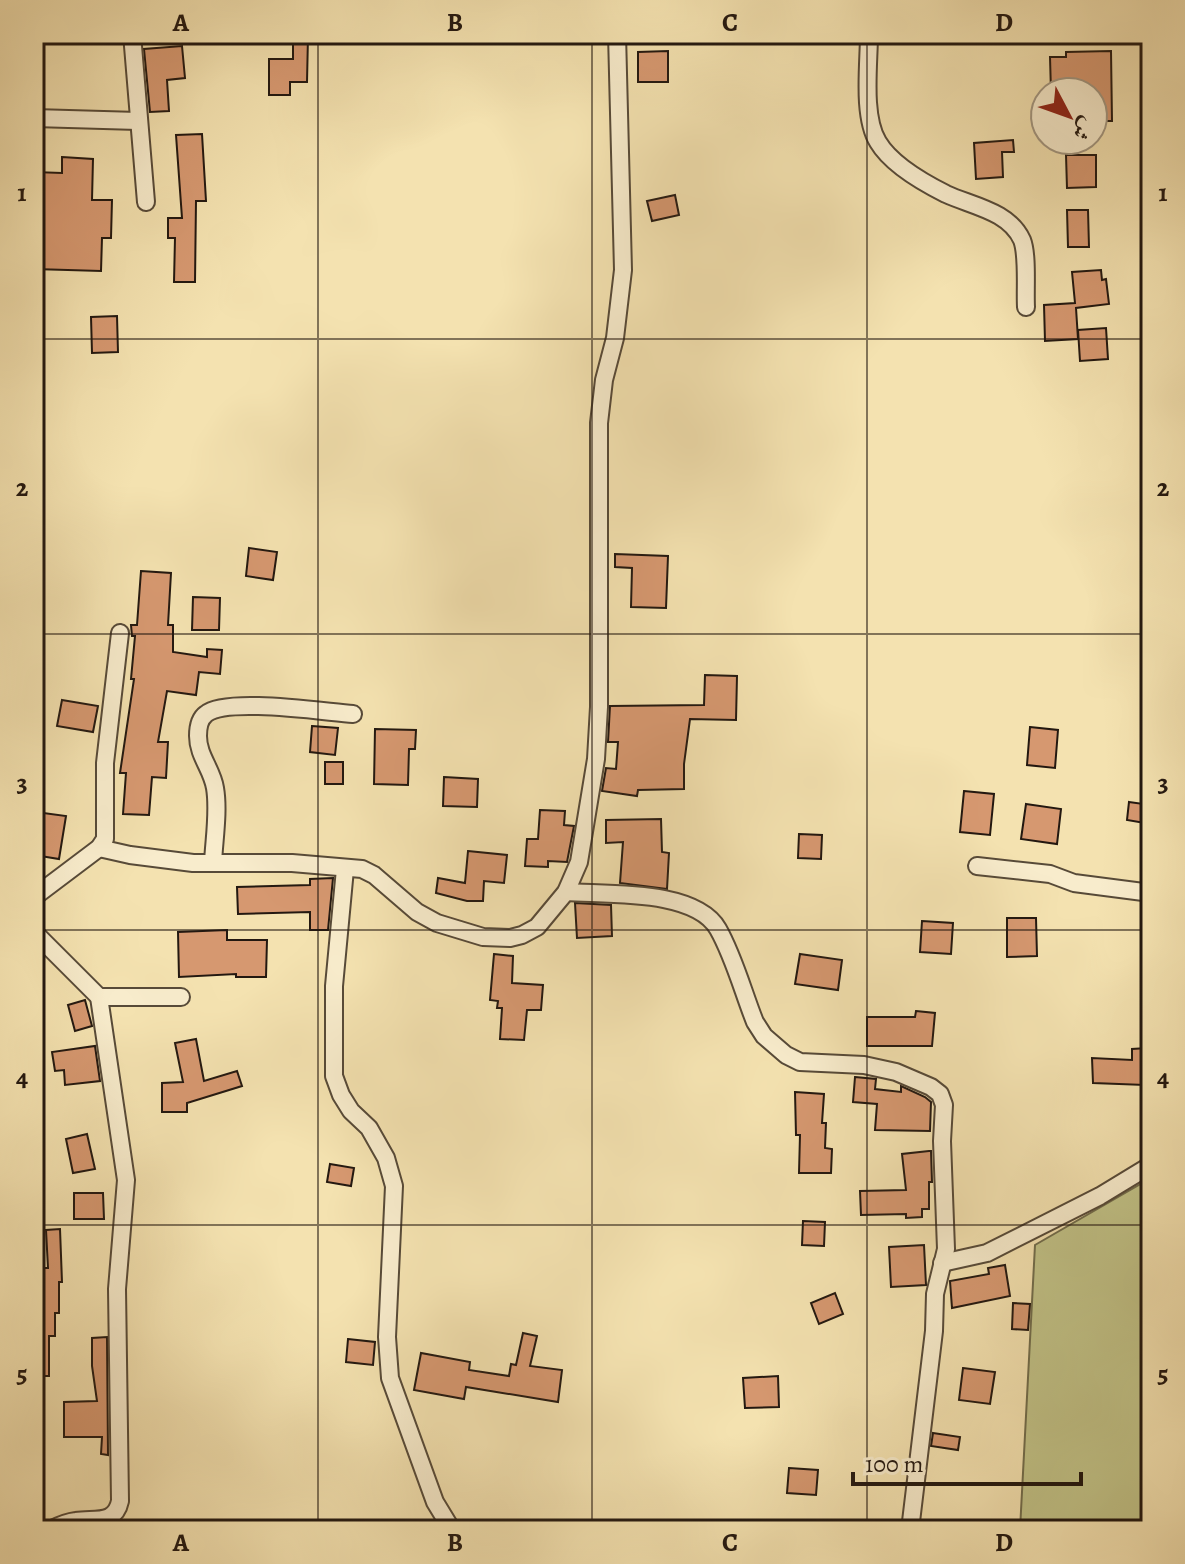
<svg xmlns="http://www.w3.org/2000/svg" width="1185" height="1564" font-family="Alegreya,Amiri,serif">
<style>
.green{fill:#c1c287;stroke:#726d4c;stroke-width:2}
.building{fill:#d69870;stroke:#231810;stroke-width:2}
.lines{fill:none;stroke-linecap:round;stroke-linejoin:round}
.minor-casing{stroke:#574a38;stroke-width:20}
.minor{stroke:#f8eccc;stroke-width:16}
.grid{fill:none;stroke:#231810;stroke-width:2;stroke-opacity:0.55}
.neatline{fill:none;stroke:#231810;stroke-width:3}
.grid-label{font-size:26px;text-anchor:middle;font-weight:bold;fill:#231810}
</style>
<rect width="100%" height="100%" fill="#f4e2b0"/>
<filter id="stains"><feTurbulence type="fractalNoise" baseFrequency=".0025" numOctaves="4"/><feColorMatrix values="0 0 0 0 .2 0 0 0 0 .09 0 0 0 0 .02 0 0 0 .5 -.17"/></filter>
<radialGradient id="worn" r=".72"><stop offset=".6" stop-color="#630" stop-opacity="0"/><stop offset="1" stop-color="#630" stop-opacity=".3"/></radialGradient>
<polygon class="green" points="1151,1178 1151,1530 1020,1530 1035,1245"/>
<g class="building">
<polygon points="293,36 308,36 307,82 290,82 290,95 269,95 269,59 293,59"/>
<polygon points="182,46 185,78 167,80 169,111 150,112 144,49"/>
<polygon points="668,51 668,82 638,82 638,52"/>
<polygon points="1111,51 1112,121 1093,121 1093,92 1051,92 1050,57 1066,57 1066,52"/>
<polygon points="202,134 206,201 196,201 195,282 174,282 175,238 168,238 168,218 182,218 176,135"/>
<polygon points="1013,140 1014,152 1002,152 1003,177 976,179 974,143"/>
<polygon points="1066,155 1096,155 1096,187 1067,188"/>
<polygon points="62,157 93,159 92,200 112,200 111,238 102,238 101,271 34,269 34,232 41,232 43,193 34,192 34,172 62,173"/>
<polygon points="675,195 679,215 652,221 647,201"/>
<polygon points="1067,210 1088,210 1089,247 1068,247"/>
<polygon points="1101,270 1102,280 1106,279 1109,304 1076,308 1078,339 1045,341 1044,305 1075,303 1072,272"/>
<polygon points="117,316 118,352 92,353 91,317"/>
<polygon points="1106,328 1108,359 1080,361 1078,330"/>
<polygon points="249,548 277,552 273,580 246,576"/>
<polygon points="615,554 668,556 666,608 631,607 632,568 615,567"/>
<polygon points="141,571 171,573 168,625 173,625 173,652 207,657 207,649 222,650 220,674 199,672 196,695 167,691 158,742 168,742 166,778 152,777 149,815 123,814 126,773 120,773 134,679 131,679 135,636 132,636 131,625 137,625"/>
<polygon points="193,597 220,598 219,630 192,630"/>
<polygon points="705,675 737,676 736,720 690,719 684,764 684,789 638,790 637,796 602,791 606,768 616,769 618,742 608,742 610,706 704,705"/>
<polygon points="62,700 98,706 93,732 57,726"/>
<polygon points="312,726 338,728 335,755 310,752"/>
<polygon points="1030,727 1058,730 1055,768 1027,765"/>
<polygon points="375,729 416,730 415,749 409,749 408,785 374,784"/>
<rect x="325" y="762" width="18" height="22"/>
<polygon points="444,777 478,779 477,807 443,806"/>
<polygon points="964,791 994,794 990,835 960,832"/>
<polygon points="1129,802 1151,805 1151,824 1127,820"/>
<polygon points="1026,804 1061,809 1057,844 1021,839"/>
<polygon points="540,810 565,811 564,825 574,826 567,862 548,861 548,867 525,866 527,839 538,839"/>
<polygon points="36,812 66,816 59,859 34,855"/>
<polygon points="661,819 662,852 669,853 667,889 620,883 623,842 606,843 606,820"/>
<polygon points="799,834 822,835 821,859 798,858"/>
<polygon points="468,851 507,855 504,883 484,881 483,901 467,901 436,893 438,878 465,883"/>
<polygon points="333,878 328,930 310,930 310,912 238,914 237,887 310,885 310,879"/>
<polygon points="575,903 611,905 612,936 577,938"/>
<polygon points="1007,918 1036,918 1037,956 1007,957"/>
<polygon points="922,921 953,923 951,954 920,952"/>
<polygon points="227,930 227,940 267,940 266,977 236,977 236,974 179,977 178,932"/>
<polygon points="494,954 513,956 512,983 543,985 541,1010 527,1010 524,1040 500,1039 502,1008 497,1008 498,1001 490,1000"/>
<polygon points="800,954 842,960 838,990 795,984"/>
<polygon points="85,1000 92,1026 75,1031 68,1005"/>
<polygon points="916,1011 935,1013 932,1046 867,1046 867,1017 915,1017"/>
<polygon points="196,1039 204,1081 237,1071 242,1086 187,1103 187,1112 162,1112 162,1083 183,1082 175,1043"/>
<polygon points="95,1046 100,1081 65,1085 64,1070 55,1071 52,1052"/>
<polygon points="1147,1048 1145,1085 1093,1083 1092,1058 1132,1060 1132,1049"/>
<polygon points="855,1077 876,1079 875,1089 901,1092 901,1086 925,1097 931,1102 930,1131 875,1130 877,1104 853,1102"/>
<polygon points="795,1092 824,1094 822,1123 826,1123 825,1148 832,1149 831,1173 799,1173 800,1135 796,1135"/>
<polygon points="87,1134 95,1169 73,1173 66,1139"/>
<polygon points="929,1151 931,1151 932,1182 929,1182 929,1209 922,1209 922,1217 906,1218 906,1214 861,1215 860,1191 906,1190 902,1154"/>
<polygon points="330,1164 354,1168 351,1186 327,1182"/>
<polygon points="74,1193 103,1193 104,1219 74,1219"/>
<polygon points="803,1221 825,1222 824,1246 802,1245"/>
<polygon points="60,1229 62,1282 59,1282 59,1313 55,1313 55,1336 49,1336 49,1376 34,1376 34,1268 48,1268 46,1230"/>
<polygon points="924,1245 926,1285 891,1287 889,1247"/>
<polygon points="1005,1265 1010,1296 952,1308 950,1281 989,1274 988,1268"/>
<polygon points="835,1293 843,1314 819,1324 811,1303"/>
<polygon points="1013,1303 1030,1304 1028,1330 1012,1329"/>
<polygon points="523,1333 537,1336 530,1366 562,1370 558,1402 466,1387 464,1399 414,1390 421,1353 470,1362 469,1370 509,1376 511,1364 516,1365"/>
<polygon points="107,1337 108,1455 101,1454 102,1437 64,1437 64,1402 97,1401 92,1366 92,1338"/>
<polygon points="348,1339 375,1342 373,1365 346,1362"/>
<polygon points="963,1368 995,1372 990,1404 959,1400"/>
<polygon points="778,1376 779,1407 745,1408 743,1378"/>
<polygon points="933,1433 960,1437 958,1450 931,1446"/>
<polygon points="789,1468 818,1470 816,1495 787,1493"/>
</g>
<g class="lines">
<g class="minor-casing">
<g id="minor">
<polyline points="132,34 146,202"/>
<path d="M869,34C869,64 862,116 878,142C891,164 924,183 946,194C972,206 1009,211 1022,240C1028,255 1025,289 1026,307"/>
<polyline points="34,118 138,121"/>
<polyline points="99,848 130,855 193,863 292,863 362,869 374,875 417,912 437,923 483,937 510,938 522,935 537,927 566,892 579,862 596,759 599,707 599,423 604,380 615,338 623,270 617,34"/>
<path d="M213,863C214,840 219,811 215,788C212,769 198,756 198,736C198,728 199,719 206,714C226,697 324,712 353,714"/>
<polyline points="977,866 1050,874 1074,883 1151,893"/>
<polyline points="345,869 334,986 334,1076 341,1095 351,1111 369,1128 386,1158 394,1186 387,1337 390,1378 435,1502 452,1530"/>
<path d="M566,892C607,895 695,889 718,929C734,957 743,992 755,1022L764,1036L786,1055L800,1062L864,1065L896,1072L931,1087L940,1094L944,1105L942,1141L946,1249L935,1294L934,1331L910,1530"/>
<polyline points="34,897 99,848 105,839 105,763 120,633"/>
<polyline points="34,932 99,997 181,997"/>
<polyline points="942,1263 987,1253 1100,1196 1151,1165"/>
<path d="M50,1530C58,1526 67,1522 76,1521C95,1518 115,1525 120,1501L117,1289L126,1180L99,997"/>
</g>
</g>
<use href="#minor" class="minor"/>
</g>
<path class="grid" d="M318,34V1530M592,34V1530M867,34V1530M34,339H1151M34,634H1151M34,930H1151M34,1225H1151"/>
<rect width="1185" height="1564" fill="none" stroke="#f4e2b0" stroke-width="88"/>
<g transform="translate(1069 116) rotate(131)"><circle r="38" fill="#f8eccc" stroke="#a39781" stroke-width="2"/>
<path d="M0-6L14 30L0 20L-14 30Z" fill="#8f2418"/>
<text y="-12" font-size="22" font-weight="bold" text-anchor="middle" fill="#231810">ش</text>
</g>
<path d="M853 1472v12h228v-12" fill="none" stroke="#231810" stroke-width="4"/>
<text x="865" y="1472" font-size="24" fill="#231810" stroke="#f8eccc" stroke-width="6" paint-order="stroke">100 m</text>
<rect x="44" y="44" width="1097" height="1476" class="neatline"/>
<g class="grid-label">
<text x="181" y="31">A</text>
<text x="455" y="31">B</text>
<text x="730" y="31">C</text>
<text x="1004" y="31">D</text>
<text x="22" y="201">1</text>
<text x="1163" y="201">1</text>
<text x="22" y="496">2</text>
<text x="1163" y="496">2</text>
<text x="22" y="791">3</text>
<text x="1163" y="791">3</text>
<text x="22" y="1086">4</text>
<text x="1163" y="1086">4</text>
<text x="22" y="1382">5</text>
<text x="1163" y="1382">5</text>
<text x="181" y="1551">A</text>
<text x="455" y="1551">B</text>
<text x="730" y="1551">C</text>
<text x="1004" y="1551">D</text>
</g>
<rect width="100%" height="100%" filter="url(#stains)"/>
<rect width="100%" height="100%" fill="url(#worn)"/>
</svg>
